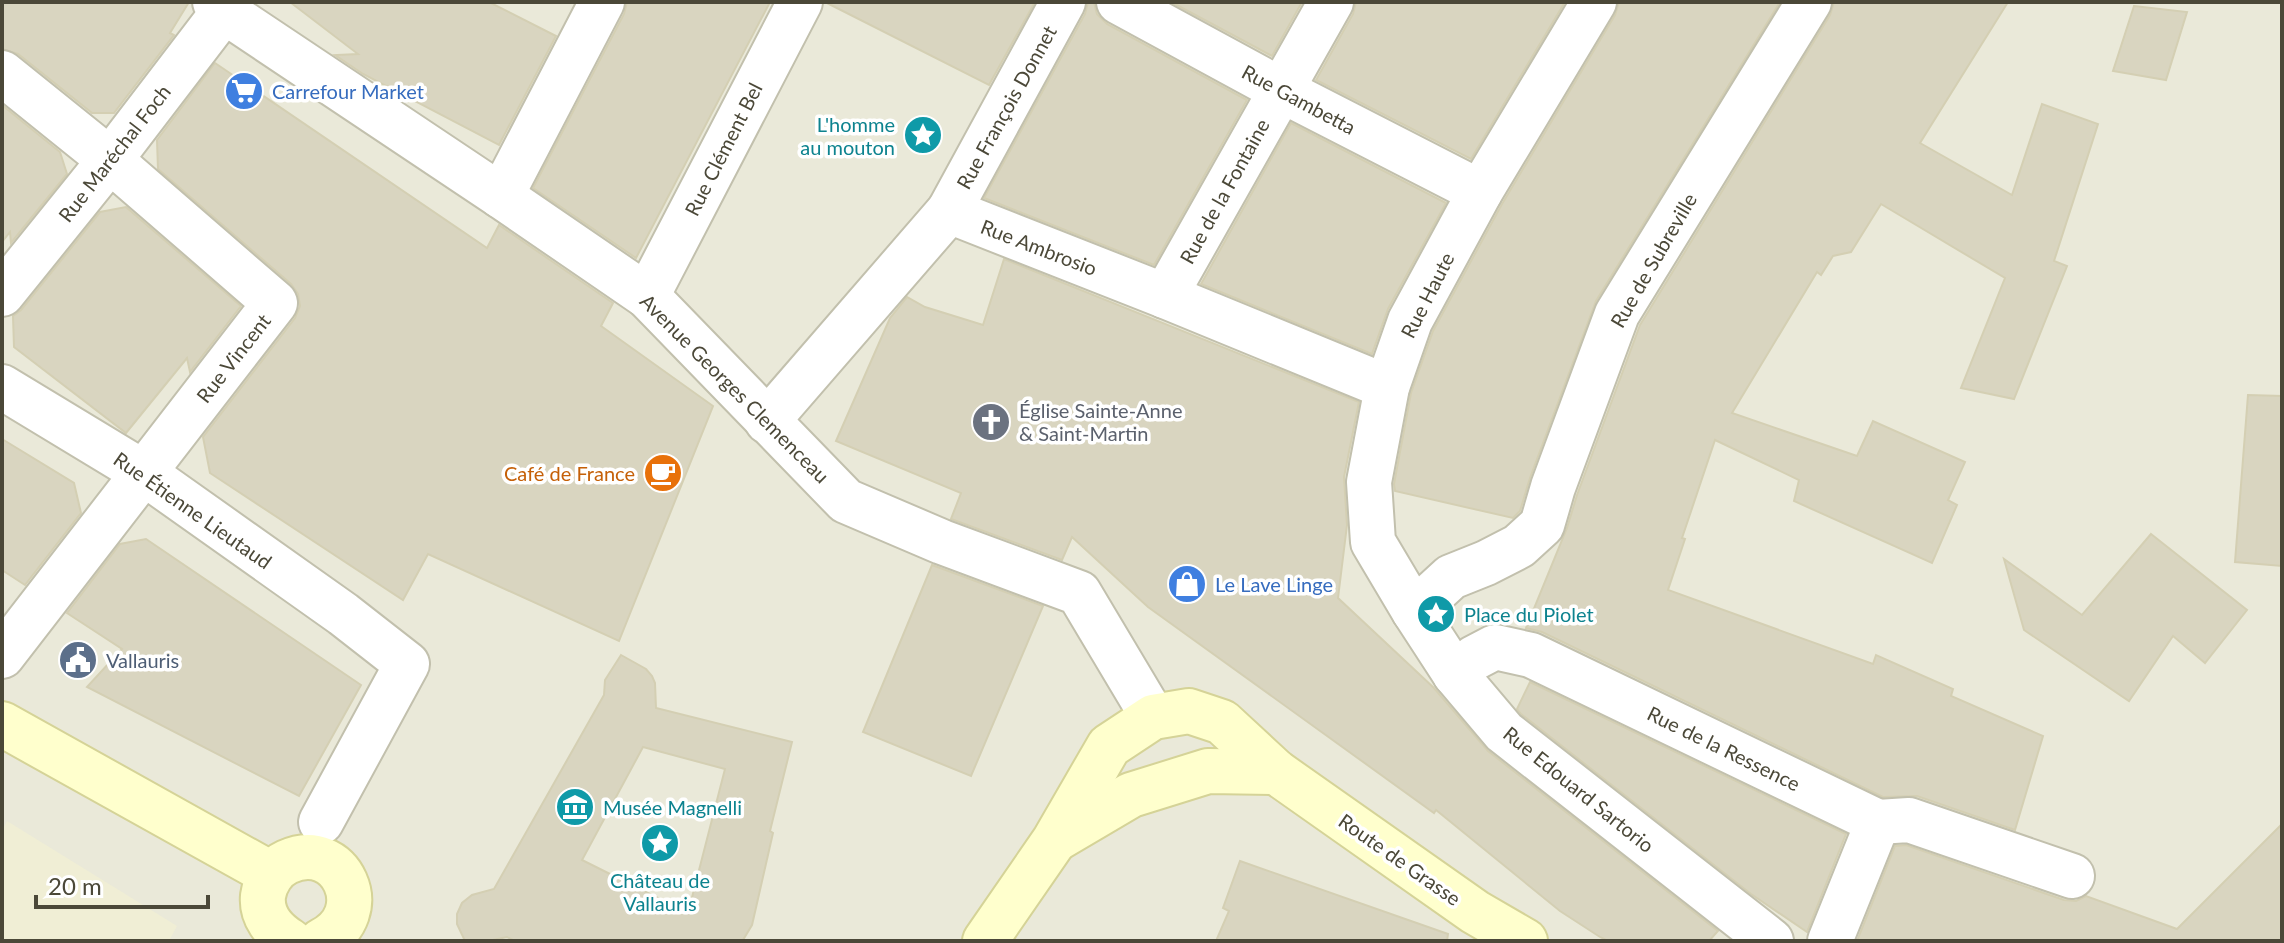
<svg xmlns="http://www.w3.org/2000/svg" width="2284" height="943" font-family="Lato,sans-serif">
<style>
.residential{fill:#eae9d9}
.education{fill:#f0eed5}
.building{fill:#d9d5c0;stroke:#d4cfb3;stroke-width:2;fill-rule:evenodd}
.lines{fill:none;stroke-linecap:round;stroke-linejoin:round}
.minor-casing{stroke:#c2c0ad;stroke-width:48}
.secondary-casing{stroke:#d5d397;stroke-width:48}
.minor{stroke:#fff;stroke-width:44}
.secondary{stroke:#ffffcd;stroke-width:44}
.labels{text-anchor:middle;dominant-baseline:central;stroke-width:7;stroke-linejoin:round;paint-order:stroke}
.shop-label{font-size:20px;fill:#366cbe;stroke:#fff;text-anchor:start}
.street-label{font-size:20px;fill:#4b4838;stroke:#fff}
.culture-label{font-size:20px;fill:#0d838f;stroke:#fff;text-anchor:start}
.worship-label{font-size:20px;fill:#5b616d;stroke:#fff;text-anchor:start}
.food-label{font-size:20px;fill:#c56008;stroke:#fff;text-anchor:end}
.service-label{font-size:20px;fill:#4e5e75;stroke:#fff;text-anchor:start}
</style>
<rect width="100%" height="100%" fill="#f6f5ec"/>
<rect class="residential" x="2" y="2" width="2280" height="939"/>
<polygon class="education" points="7,821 177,926 169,941 2,941 2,831"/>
<g class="building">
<polygon points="2,2 189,2 170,33 174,35 114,113 92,113 18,54 2,49"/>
<polygon points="290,2 489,2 556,36 499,145 363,74 335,55 358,54"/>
<polygon points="627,2 770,2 636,258 533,188 624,14"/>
<polygon points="825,2 1035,2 989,85"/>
<polygon points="1088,2 1094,2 1097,14 1107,24 1247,100 1154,265 984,198 1085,14"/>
<polygon points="1171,2 1302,2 1272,56"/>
<polygon points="1356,2 1565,2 1471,159 1316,80 1353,14"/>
<polygon points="1619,2 1780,2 1596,301 1530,478 1520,511 1513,518 1395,491 1394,484 1411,393 1433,331 1502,204 1615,15"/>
<polygon points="1834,2 2008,2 1920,143 2012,195 2042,104 2098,124 2054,261 2067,266 2014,399 1961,388 2005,278 1881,204 1851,252 1833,256 1821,275 1817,272 1732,413 1857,456 1873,421 1965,462 1948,500 1957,505 1932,563 1794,501 1799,480 1715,440 1682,538 1685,539 1668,590 1873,664 1876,655 1953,689 1951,696 2043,736 2015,830 1917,796 1883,797 1542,632 1526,628 1567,528 1577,495 1640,325 1830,15"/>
<polygon points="2134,6 2187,12 2166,80 2113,71"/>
<polygon points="215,63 487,248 499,225 613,303 601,326 713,406 619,641 428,554 403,600 210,473 203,437 295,318 300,306 298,294 291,284 158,169 157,140"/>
<polygon points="2,105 60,152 67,174 11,243 10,232 2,242"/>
<polygon points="1291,123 1446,203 1388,309 1372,354 1201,284"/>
<polygon points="126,207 241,306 190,372 187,358 126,433 14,347 13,316 21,310 100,212"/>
<polygon points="1004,259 1359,402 1344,477 1347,525 1338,598 1434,688 1488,751 1718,931 1709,941 1608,941 1600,937 1560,911 1436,810 1434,813 1148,607 1072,537 1062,560 951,519 961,493 836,441 890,318 907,297 925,307 983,325"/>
<polygon points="2248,395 2282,396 2282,566 2235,562"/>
<polygon points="2,439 74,483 81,513 25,585 2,570"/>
<polygon points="2151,534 2247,610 2205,663 2173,636 2129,701 2024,630 2004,559 2082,615"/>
<polygon points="146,539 361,685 299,796 87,687 122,649 67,613 120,544"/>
<polygon points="932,565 1043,606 971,776 863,732"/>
<path d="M621,655L646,669L652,676L655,683L656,708L792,742L770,831L773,833L752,925L743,940L746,941H515L507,937L488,941H465L457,924V914L462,903L472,895L494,889L604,695L605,680ZM643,747L725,769L688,913L582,860Z"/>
<polygon points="1530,682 1846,834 1807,932 1751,894 1521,714 1517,709"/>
<polygon points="2282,824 2282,941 1857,941 1895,846 1906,845 2064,900 2076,901 2086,896 2177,929"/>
<polygon points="1240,861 1448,934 1447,941 1216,941 1229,911 1223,908"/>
</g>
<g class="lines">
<g class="minor-casing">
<g id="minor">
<polyline points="215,2 224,11 501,196 647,296 846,501 942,542 1079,593 1153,717"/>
<polyline points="1119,2 1281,90 1480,192"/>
<polyline points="1594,2 1480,192 1410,321 1387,387 1369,482 1373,542 1414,611 1455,674 1504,732 1771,941"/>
<polyline points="2,73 110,160 275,303 2,656"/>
<polyline points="501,196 602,2"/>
<polyline points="949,211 1063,2"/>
<polyline points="2,294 110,160 224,11"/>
<polyline points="647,296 800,2"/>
<polyline points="1165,296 1331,2"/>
<polyline points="2,387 144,473 343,614 407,664 321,822"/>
<polyline points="767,421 949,211 1165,296 1387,387"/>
<polyline points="1414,611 1451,577 1486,563 1519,546 1542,525 1553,487 1617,314 1809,2"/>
<polyline points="1455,674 1474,658 1495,647 1531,655 1878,822 1830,941"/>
<polyline points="1878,822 1909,820 2072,876"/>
</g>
</g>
<g class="secondary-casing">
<g id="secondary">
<polyline points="2,724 271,874"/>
<polyline points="1058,838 1131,795 1208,771 1276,772"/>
<path d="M290,941C274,931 261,916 263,896C265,882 274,868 287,862C341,837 377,914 321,941"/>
<polyline points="985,941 1054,841 1109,746 1153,717 1189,711 1222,722 1276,772 1475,912 1525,941"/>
</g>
</g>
<use href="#minor" class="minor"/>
<use href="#secondary" class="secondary"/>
</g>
<defs>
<g id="supermarket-disc" transform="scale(2)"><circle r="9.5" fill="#3f7fe0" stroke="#fff"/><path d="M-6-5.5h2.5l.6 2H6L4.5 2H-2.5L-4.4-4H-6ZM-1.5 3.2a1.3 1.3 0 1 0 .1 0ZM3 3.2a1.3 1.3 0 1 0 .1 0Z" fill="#fff"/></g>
<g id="sight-disc" transform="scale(2)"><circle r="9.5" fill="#0f9aa8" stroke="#fff"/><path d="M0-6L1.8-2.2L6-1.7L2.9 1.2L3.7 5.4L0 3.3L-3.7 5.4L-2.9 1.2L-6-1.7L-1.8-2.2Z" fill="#fff"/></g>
<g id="church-disc" transform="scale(2)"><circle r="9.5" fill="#6b7280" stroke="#fff"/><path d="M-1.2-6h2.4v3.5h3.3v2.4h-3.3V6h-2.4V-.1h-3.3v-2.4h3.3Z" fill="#fff"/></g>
<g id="cafe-disc" transform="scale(2)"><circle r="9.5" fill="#e8710a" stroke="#fff"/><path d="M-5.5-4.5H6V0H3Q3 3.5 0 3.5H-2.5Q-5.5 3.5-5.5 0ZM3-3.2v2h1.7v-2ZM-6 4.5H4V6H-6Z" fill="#fff"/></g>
<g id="shop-disc" transform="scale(2)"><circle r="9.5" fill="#3f7fe0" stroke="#fff"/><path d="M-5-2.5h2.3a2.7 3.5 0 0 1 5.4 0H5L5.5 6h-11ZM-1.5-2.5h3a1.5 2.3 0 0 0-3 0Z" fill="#fff"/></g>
<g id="civic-disc" transform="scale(2)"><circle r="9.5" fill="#5c6f8a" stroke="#fff"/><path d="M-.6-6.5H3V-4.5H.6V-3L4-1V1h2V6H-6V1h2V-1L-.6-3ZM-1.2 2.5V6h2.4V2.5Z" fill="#fff"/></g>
<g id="museum-disc" transform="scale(2)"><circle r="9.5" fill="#0f9aa8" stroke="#fff"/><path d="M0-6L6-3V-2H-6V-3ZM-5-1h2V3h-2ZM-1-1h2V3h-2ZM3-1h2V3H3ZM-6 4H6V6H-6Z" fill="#fff"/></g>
</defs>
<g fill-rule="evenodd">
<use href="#supermarket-disc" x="244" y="91"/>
<use href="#sight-disc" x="923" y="135"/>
<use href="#church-disc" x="991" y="422"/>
<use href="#cafe-disc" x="663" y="473"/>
<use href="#shop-disc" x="1187" y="584"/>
<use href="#sight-disc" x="1436" y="614"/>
<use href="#civic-disc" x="78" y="660"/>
<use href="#museum-disc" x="575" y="807"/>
<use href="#sight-disc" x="660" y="843"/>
</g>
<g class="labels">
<g class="shop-label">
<text x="272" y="91">Carrefour Market</text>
<text x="1215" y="584">Le Lave Linge</text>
</g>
<g class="street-label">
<text transform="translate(1299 99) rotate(28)">Rue Gambetta</text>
<text transform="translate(1006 107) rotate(-61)">Rue François Donnet</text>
<text transform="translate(723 149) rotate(-63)">Rue Clément Bel</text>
<text transform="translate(114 153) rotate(-52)">Rue Maréchal Foch</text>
<text transform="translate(1224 191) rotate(-61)">Rue de la Fontaine</text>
<text transform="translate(1039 247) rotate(21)">Rue Ambrosio</text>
<text transform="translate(1653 260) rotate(-60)">Rue de Subreville</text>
<text transform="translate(1427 295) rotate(-63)">Rue Haute</text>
<text transform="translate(233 358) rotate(-52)">Rue Vincent</text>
<text transform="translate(735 388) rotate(45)">Avenue Georges Clemenceau</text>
<text transform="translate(193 510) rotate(35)">Rue Étienne Lieutaud</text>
<text transform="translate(1724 748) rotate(26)">Rue de la Ressence</text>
<text transform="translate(1579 789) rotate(39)">Rue Edouard Sartorio</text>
<text transform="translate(1400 859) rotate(35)">Route de Grasse</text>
</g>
<g class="culture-label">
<text x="895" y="124" text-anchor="end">L'homme<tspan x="895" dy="23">au mouton</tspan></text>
<text x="1464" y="614">Place du Piolet</text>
<text x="603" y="807">Musée Magnelli</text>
<text x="660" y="880" text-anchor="middle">Château de<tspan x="660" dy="23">Vallauris</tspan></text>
</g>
<g class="worship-label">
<text x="1019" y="410">Église Sainte-Anne<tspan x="1019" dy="23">&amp; Saint-Martin</tspan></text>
</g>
<g class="food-label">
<text x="635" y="473">Café de France</text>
</g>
<g class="service-label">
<text x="106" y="660">Vallauris</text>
</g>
</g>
<rect width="2284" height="943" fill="none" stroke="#4b4838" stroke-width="8"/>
<path d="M36 895v12h172v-12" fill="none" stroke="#4b4838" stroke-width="4"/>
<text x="48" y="895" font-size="24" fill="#4b4838" stroke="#ffffff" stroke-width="6" paint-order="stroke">20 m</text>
</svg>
